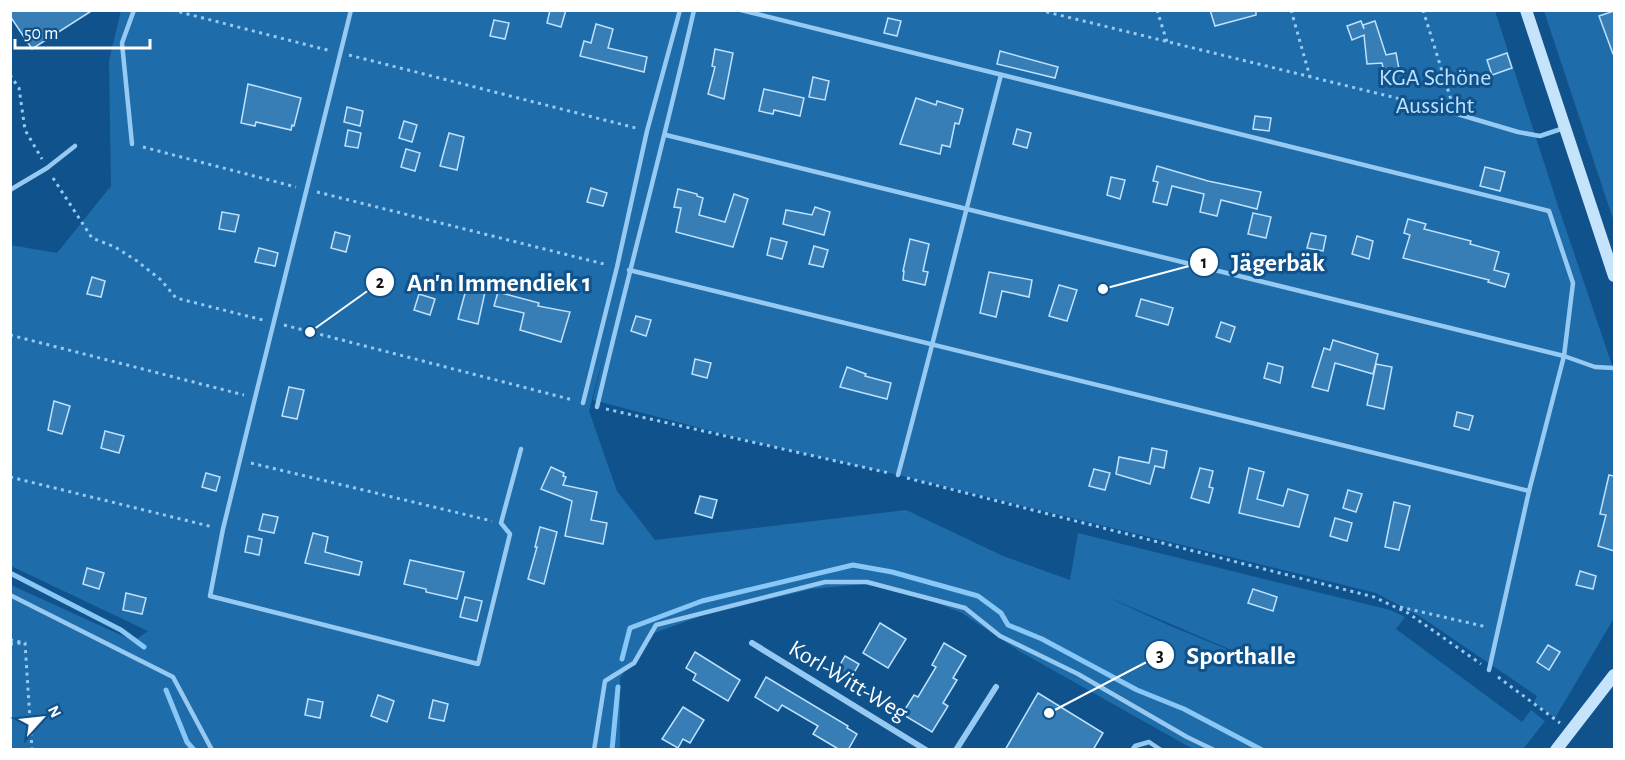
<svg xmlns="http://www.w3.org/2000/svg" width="1625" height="760" font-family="'Alegreya Sans',sans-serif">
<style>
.green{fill:#1f6caa;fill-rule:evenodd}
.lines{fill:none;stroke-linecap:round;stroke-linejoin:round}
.stream{stroke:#88c7f6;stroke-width:5}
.building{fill:#387eb6;stroke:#bee1fd;stroke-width:1.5}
.path{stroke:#97caf2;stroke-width:3;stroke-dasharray:3 4.5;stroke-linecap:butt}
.lane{stroke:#97caf2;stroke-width:4.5}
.street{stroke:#97caf2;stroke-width:6}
.secondary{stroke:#c6e3fc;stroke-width:12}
.labels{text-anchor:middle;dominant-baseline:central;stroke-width:6;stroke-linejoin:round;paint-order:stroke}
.park-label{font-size:24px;fill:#bee1fd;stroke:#10538c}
.street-label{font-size:24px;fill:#fff;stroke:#10538c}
.leader{fill:none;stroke:#fff;stroke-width:2}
.callout-dot{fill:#fff;stroke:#10538c;stroke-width:2}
.mark-label{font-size:18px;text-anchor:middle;font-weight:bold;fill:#111}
.callout-label{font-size:26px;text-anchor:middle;font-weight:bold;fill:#fff;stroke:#10538c;stroke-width:6;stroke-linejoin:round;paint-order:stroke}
</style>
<rect width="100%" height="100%" fill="#10538c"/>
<g class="green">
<path d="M121,11H1495L1558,206L1614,371V618L1555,718L1534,702L1537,696L1421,617L1376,593L898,475L746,440L593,400L606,346L589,411L617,491L655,540L906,510L1003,556L1070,580L1078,533L1390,610L1405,617L1396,629L1522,722L1531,710L1545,721L1523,749H1193L1019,651L962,613L924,598L864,584L811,589L701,616L651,634L620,678V749H11V585L134,641L148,631L11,566L10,245L57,253L111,186L109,60ZM1103,595L1283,672L1168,625Z"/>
<polygon points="1544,11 1614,11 1614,222"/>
</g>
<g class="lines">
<g class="stream">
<polyline points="10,573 121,630 144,647"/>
<polyline points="622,659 630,628 702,601 853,565 892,572 978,596 1001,613 1008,625 1042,639 1137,690 1184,709 1262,750"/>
<polyline points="166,690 187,742 194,750"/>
<polyline points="612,750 618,687"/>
</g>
</g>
<g class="building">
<polygon points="10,10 93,10 32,49 10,16"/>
<polygon points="550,10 566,10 561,27 547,23"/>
<polygon points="1210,10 1256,10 1256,15 1215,26"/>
<polygon points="1614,11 1614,54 1613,54 1599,16"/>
<polygon points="888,18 901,21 897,36 884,33"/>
<polygon points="494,20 509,23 505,39 490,36"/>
<polygon points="1361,21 1364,29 1363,25 1375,21 1386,55 1396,53 1399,69 1384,72 1382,63 1367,64 1364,35 1352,40 1347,26"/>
<polygon points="596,24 613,29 608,48 647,57 644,72 580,56 584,41 591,43"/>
<polygon points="715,49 733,53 724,99 708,94 715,67 712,66"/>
<polygon points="1000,51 1058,67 1055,78 997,64"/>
<polygon points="1507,53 1512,68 1492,75 1487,60"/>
<polygon points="813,77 829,81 825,100 809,97"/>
<polygon points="248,84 301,98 294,126 292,125 291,130 256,122 255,126 241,123"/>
<polygon points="764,89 804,98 800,116 774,110 773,114 759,111"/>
<polygon points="916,98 936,105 937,101 963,109 959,124 955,123 950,147 942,145 940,154 900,144"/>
<polygon points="347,107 363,111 360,126 344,122"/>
<polygon points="1255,116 1271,118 1269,131 1253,129"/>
<polygon points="404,121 417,125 412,142 399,138"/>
<polygon points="1017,129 1031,133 1027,148 1013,144"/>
<polygon points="348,130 361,133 358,148 345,146"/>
<polygon points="449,133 464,137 457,170 440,166"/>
<polygon points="406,149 420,153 415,171 401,167"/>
<polygon points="1157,166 1208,181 1261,192 1257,209 1221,200 1217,216 1200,212 1204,194 1172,186 1167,205 1153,202 1158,182 1153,181"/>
<polygon points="1485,167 1505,172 1500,191 1480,186"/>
<polygon points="1111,177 1125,180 1120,199 1107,195"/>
<polygon points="591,188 607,193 603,206 587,202"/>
<polygon points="678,189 697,194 697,196 703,198 699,215 725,222 734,194 748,199 733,247 676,232 681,208 674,207"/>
<polygon points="815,207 830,212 824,235 783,224 786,210 812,215"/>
<polygon points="222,212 239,215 235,232 219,229"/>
<polygon points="1253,213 1271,217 1266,238 1248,234"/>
<polygon points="1408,219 1426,224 1424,229 1471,241 1470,244 1499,252 1494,270 1509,274 1505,287 1488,282 1489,280 1403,258 1410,235 1404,233"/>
<polygon points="335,232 350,236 346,252 331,248"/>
<polygon points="1311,233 1326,236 1323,251 1307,248"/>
<polygon points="1357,236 1373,241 1369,259 1352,254"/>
<polygon points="771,238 787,242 782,259 767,255"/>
<polygon points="910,239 929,244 923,271 928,272 925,285 903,280 904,271 903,271"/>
<polygon points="814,246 828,250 823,267 809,264"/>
<polygon points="259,248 278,253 275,266 255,262"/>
<polygon points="989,272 1032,280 1029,297 1002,291 996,317 980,313"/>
<polygon points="92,277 105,281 101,297 87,294"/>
<polygon points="1059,285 1077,290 1067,321 1049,316"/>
<polygon points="467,286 485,292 478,324 458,319"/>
<polygon points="498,292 539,303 538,306 570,312 561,342 520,330 524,313 494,306"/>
<polygon points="419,294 435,299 430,315 414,310"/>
<polygon points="1141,299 1173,308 1168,325 1136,316"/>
<polygon points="636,316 651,320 646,336 631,331"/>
<polygon points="1221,322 1235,327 1230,342 1216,337"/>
<polygon points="1333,340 1378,354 1373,374 1335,363 1328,391 1312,387 1324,348 1330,350"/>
<polygon points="695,359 711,363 707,378 692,374"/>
<polygon points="1268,363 1283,367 1280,383 1264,378"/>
<polygon points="1376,364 1392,367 1384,409 1367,405"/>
<polygon points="847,367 866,374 865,376 891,383 887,399 840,387"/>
<polygon points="289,387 304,390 297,419 282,416"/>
<polygon points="54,401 70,406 62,434 48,430"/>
<polygon points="1457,412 1473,416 1469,430 1454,426"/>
<polygon points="105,431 124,436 119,453 101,448"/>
<polygon points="1152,448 1167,451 1164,468 1155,466 1150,484 1116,474 1119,457 1149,463"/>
<polygon points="551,467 564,473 563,476 566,477 563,485 597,492 591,520 607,523 603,544 565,536 572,501 541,489"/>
<polygon points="1200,468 1213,471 1209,487 1213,488 1209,503 1191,498"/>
<polygon points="1249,468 1264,472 1257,499 1283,506 1288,489 1308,495 1299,527 1239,513"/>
<polygon points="1094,469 1110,473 1105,490 1089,486"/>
<polygon points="206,473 220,477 216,491 202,487"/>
<polygon points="1609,475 1614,476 1614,551 1598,546 1606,515 1600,514"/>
<polygon points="1348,490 1362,494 1356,512 1343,508"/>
<polygon points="700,496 717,500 712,518 695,513"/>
<polygon points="1394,502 1410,506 1399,550 1385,547"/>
<polygon points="263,514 278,517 274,533 259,530"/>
<polygon points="1335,518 1352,523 1347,541 1330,536"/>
<polygon points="540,527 557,532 544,584 528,579 537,547 535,547"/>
<polygon points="313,533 328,537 325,552 362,562 359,575 305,563"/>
<polygon points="248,536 262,539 259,555 245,552"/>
<polygon points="410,560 464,572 457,599 426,592 426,589 404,584"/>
<polygon points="87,568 104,573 99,589 83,584"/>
<polygon points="1580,571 1596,576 1593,589 1576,585"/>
<polygon points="1253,589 1277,597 1273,611 1248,603"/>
<polygon points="126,593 146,598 142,614 123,610"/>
<polygon points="465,597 482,601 477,621 460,617"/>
<polygon points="880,623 906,639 888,668 863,653"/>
<polygon points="944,643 966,656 953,678 957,680 943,703 948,706 932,732 902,714 914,695 918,697 936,667 932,665"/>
<polygon points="1548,645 1560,652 1549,670 1537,662"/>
<polygon points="695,652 740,680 728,701 693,680 696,674 686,668"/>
<polygon points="845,656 859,664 851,678 837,670"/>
<polygon points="766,677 848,726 847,728 857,734 848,750 840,750 813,734 818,726 782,705 778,711 755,697"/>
<polygon points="1038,693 1103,733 1093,750 1005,750"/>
<polygon points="378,695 394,701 387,722 371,716"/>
<polygon points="308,699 323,702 320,718 305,715"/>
<polygon points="433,700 448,704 444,721 429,718"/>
<polygon points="683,707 704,720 690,743 683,739 678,748 662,739"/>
</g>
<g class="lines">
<g class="path">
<polyline points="172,10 331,51"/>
<polyline points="1039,10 1445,110"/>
<polyline points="1157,10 1167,42"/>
<polyline points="1291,10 1310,77"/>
<polyline points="1423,10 1452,103"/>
<polyline points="349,55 636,128"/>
<polyline points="10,75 19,88 25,130 42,159"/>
<polyline points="143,147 296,187"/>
<polyline points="53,178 92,238 115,247 137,261 161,280 176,298 263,320"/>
<polyline points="317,192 608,265"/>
<polyline points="284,325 573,400"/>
<polyline points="10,335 244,395"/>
<polyline points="606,409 889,473"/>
<polyline points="251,463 492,521"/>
<polyline points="10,477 213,527"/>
<polyline points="907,478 1374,597 1408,613 1481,664"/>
<polyline points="1400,607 1487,627"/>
<polyline points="10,640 25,643 32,750"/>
<polyline points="10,644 21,643"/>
<polyline points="1498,677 1560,723"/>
</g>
<g class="lane">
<polyline points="351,10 255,398 223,529 210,596 478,664 510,534 501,523 521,449"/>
<polyline points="741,10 1549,211 1573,283 1564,356 1529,491 1489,670"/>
<polyline points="1454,113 1518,132 1540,136 1564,128"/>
<polyline points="666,135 1564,356 1595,367 1614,368"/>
<polyline points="132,144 122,43 134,10"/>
<polyline points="10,190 47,168 75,146"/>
<polyline points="629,270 1529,491"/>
<polyline points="583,403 617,267 647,131 680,10"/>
<path d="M597,407C628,274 664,143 694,10"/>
<path d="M898,475C934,342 966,208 1001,75"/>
<polyline points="10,595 173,677 212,750"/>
<polyline points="594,750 605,681 634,663 656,625 825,582 867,582 965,608 1000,636 1078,674 1187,737 1214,750"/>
<polyline points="1132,750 1135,746 1149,742 1161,750"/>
</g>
<g class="street">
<polyline points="752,643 926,750"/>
<polyline points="956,750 996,687"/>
</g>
<g class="secondary">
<polyline points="1526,10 1614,276"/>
<polyline points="1556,750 1614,675"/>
</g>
</g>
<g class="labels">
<g class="park-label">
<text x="1435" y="78">KGA Schöne<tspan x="1435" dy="28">Aussicht</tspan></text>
</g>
<g class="street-label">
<text transform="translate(848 681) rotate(31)">Korl-Witt-Weg</text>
</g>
</g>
<path class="leader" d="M1103 289L1204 262M310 332L380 282M1049 713L1160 655"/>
<g class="callout-dot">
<circle cx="1103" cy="289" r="6"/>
<circle cx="310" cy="332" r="6"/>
<circle cx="1049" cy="713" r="6"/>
<circle cx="1204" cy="262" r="15"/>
<circle cx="380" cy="282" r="15"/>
<circle cx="1160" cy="655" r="15"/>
</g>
<g class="mark-label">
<text x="1204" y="268">1</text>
<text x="380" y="288">2</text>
<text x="1160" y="661">3</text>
</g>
<g class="callout-label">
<text x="1278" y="271">Jägerbäk</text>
<text x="499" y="291">An'n Immendiek 1</text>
<text x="1241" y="664">Sporthalle</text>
</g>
<rect width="1625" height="760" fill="none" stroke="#ffffff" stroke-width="24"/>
<g transform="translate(42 718) rotate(63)" stroke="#10538c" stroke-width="4.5" paint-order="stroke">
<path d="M0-4.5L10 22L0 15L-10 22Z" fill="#ffffff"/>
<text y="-9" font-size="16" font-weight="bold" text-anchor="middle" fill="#ffffff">N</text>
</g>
<path d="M15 39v9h135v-9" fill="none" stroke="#ffffff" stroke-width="3"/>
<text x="24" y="39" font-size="18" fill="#ffffff" stroke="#10538c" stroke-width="4.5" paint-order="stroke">50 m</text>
</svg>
